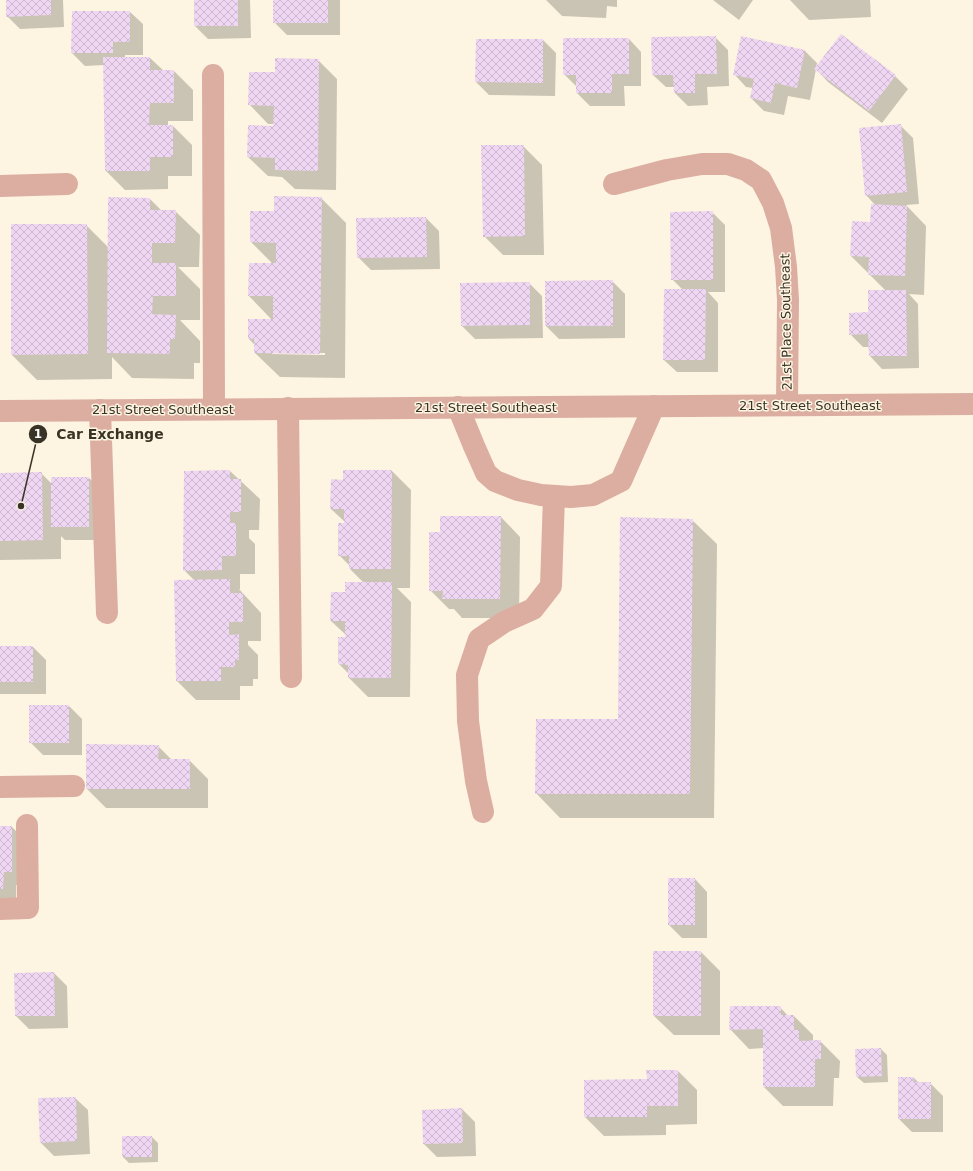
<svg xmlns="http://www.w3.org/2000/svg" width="973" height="1171" font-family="'DejaVu Sans',sans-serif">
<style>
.shadow{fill:#0003;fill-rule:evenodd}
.building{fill:url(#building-cross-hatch)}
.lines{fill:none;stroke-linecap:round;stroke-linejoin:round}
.minor{stroke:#dcaea2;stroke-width:22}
.labels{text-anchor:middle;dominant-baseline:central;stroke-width:3;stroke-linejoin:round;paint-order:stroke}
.street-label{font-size:13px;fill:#393326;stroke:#fdf5e1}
.leader{fill:none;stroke:#393326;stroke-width:1.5}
.callout-dot{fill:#393326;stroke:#fdf5e1;stroke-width:1.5}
.mark-label{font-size:12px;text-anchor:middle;font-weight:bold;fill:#fff}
.callout-label{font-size:14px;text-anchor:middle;font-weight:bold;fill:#393326;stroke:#fdf5e1;stroke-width:3;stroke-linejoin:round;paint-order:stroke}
</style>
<defs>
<pattern id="building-cross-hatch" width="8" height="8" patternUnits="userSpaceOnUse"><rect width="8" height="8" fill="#efd6f2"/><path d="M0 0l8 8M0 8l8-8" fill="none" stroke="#ceb8cf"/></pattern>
</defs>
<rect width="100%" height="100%" fill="#fdf5e1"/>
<g class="shadow">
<polygon points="7,0 63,0 64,27 20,29 7,16"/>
<polygon points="195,0 250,0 251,38 208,39 195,26"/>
<polygon points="274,0 340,0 340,35 287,35 274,22"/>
<polygon points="546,0 617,0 617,7 607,6 606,18 562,16"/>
<polygon points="713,0 753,0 739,20"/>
<polygon points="790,0 870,0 871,17 809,20"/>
<polygon points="130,12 143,24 143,55 125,55 125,58 150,58 164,71 174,71 193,90 193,121 168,121 168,126 173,126 192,145 192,176 168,176 168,189 125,190 106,171 104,65 85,66 72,53"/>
<polygon points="715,37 728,50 729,86 707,87 708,105 688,106 675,93 675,87 666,87 653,75"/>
<polygon points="629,39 641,52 641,86 624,86 625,106 590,106 577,93 577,87 564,74"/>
<polygon points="543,40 556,53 555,96 489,95 476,82"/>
<polygon points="804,50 817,63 816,69 895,76 908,89 882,123 828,82 816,69 810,100 788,96 784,115 764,111 751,98 753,88 746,87 734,74"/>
<polygon points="318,60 337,79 336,190 295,189 282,177 268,176 248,157 274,127 274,124 268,124 249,104 276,73"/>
<polygon points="900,125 913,138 919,204 906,205 926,226 924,295 909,294 918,304 919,368 882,369 870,356 869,347 863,347 850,334 869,313 886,291 851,256 853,222 871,223 876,206 866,195"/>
<polygon points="523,146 542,165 544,255 503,255 484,236"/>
<path d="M321,198L346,223L345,378L280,377L255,353V345L249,339L272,320L249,296L273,264L251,242V212H275ZM272,352L325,353V355L272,354Z"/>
<polygon points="150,199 162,211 175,211 200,235 199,267 178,267 200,289 200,320 180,320 200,341 200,363 194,363 194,379 132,378 112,357 112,379 37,380 12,355 86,225 108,247"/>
<polygon points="712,212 725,225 725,292 708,292 718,303 718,372 677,372 664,360 683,290 672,279"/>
<polygon points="426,218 439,231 440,269 371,270 358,257"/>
<polygon points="612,281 625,294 625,338 559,339 546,326"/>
<polygon points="529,283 542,296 543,338 475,339 462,326"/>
<polygon points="230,471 260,499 259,530 249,530 249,538 255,544 255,574 240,574 240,589 239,589 261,613 261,641 248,641 248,645 258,655 258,679 253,679 253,686 240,686 240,700 196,700 177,681 194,580 184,570 185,472"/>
<polygon points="392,471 411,490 410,588 397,588 411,602 410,697 368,697 349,678 349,674 339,664 346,635 331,621 346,593 364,583 350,569 350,566 339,555 345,522 331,509 332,480 344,481"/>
<polygon points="41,473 52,484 89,478 102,490 102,540 65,540 61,536 61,559 0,560 0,474"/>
<polygon points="501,517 520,537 519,618 462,618 454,609 449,609 430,590 441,533"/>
<polygon points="692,520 717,544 714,818 560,818 536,793 619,720"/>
<polygon points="0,647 33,647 46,660 46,694 0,694"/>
<polygon points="69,706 82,719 82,755 43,755 30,742"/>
<polygon points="158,746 172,760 189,760 208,779 208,808 106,808 87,789"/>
<polygon points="0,827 12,827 25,840 25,885 16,885 16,901 0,901"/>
<polygon points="695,879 707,892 707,938 682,938 669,925"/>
<polygon points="654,952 701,952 720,971 720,1035 674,1035 654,1016"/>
<polygon points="54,973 67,986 68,1028 29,1029 16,1016"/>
<polygon points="780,1007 788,1016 794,1016 813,1035 813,1042 820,1041 840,1061 839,1078 834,1078 833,1106 783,1106 764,1087 764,1048 749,1049 730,1029"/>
<polygon points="881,1049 887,1055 888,1082 864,1083 857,1077"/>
<polygon points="678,1071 697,1090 697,1124 666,1125 666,1135 604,1136 585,1117 648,1080"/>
<polygon points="899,1078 914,1078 919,1083 930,1083 943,1096 943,1132 912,1132 899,1119"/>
<polygon points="75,1098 88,1110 90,1154 54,1156 41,1143"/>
<polygon points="462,1109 475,1122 476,1156 437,1157 424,1144"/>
<polygon points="152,1137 158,1143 158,1162 129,1163 123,1157"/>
</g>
<g class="building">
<polygon points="6,0 51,0 51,15 6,17"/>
<rect x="194" y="0" width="44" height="26"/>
<rect x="273" y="0" width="55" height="23"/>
<polygon points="72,11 130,11 130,42 113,42 113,53 71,53"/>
<polygon points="841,34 896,75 869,111 814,69"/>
<polygon points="716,36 717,74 695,74 695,93 674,93 673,75 652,75 651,37"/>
<polygon points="741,36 805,50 797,88 775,83 771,103 750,98 754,79 733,75"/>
<polygon points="563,38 629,38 629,74 612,74 612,93 576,93 576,75 563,75"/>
<polygon points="476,39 543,39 543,83 475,82"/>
<polygon points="103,57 150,57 150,70 174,70 174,103 150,103 149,125 173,125 173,157 150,157 150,171 105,171"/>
<polygon points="275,58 319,59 318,171 275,170 275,158 247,157 248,125 273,126 274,106 248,105 249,72 275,72"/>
<polygon points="901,124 907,192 865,196 859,128"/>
<polygon points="481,145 524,145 525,236 483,237"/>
<polygon points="274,196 322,197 320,354 254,353 254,339 248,339 248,319 273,319 273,296 248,296 249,263 276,263 276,243 250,242 250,211 274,211"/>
<polygon points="108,197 150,198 150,210 176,210 175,243 152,243 152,263 176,263 176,296 153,296 152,314 176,315 175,339 170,339 170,354 107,353"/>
<polygon points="871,204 907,206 905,276 868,275 869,257 850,256 852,221 870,222"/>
<polygon points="713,211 713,280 671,280 670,212"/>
<polygon points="426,217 427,257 357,258 356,218"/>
<polygon points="11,224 87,224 88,354 11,355"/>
<polygon points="613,280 613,326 545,326 545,281"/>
<polygon points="530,282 530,325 461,326 460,283"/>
<polygon points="664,289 706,289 705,360 663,360"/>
<polygon points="868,290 906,290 907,356 869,356 868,334 849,335 849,313 868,312"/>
<polygon points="230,470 230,479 241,479 241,512 230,512 230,523 236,523 236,556 222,556 222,570 183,571 184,471"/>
<polygon points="343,470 392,470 391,569 349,569 349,556 338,556 338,523 344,523 344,509 330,509 331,479 343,480"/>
<polygon points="42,472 43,540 0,541 0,473"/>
<rect x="51" y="477" width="38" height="50"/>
<polygon points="440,516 501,516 500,599 442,599 443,591 429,591 429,532 440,532"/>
<polygon points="620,517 693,519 690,794 535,794 536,719 618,719"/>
<polygon points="230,579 230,593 243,593 243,622 229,622 229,635 239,634 239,660 235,660 235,667 221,667 221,681 176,681 174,580"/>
<polygon points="345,582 392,582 391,678 348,678 348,665 338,664 338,637 345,637 345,621 330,621 331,592 345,592"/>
<rect x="0" y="646" width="33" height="36"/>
<rect x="29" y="705" width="40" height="38"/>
<polygon points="86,744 159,745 158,759 190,759 190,789 86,789"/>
<polygon points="0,826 12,826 12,872 4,872 3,889 0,889"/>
<rect x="668" y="878" width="27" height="47"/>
<rect x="653" y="951" width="48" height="65"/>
<polygon points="54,972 55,1016 15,1016 14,973"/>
<polygon points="730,1006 781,1006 781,1015 794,1015 794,1030 799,1030 799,1041 821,1040 821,1059 815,1059 815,1087 763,1087 763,1029 729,1030"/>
<polygon points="881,1048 882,1076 856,1077 855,1049"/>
<polygon points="646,1070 678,1070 678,1106 647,1106 647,1117 584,1117 584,1080 647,1079"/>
<polygon points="898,1077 914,1077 914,1082 931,1082 931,1119 898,1119"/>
<polygon points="76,1097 77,1141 40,1143 38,1098"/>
<polygon points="462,1108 463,1143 423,1144 422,1110"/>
<rect x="122" y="1136" width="30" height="21"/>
</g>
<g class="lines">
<g class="minor">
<polyline points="213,75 214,409"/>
<polyline points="614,184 667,170 702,164 728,164 746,170 761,180 773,203 781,228 786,267 788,300 787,405"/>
<polyline points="0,186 67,184"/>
<polyline points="458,407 474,446 486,473 495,481 518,490 541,495 571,497 593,495 621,481 654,406"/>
<polyline points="288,408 291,677"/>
<polyline points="100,410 107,613"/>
<polyline points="0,411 973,404"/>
<polyline points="0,787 74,786"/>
<polyline points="483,812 476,781 468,721 467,675 479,639 504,622 533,609 551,586 554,496"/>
<polyline points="0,909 28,908 27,825"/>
</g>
</g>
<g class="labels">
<g class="street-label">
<text transform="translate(786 322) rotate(-91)">21st Place Southeast</text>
<text x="810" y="405">21st Street Southeast</text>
<text x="486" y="407">21st Street Southeast</text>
<text x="163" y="409">21st Street Southeast</text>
</g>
</g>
<path class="leader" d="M21 506L38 434"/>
<g class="callout-dot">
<circle cx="21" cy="506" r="4"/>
<circle cx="38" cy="434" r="10"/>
</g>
<g class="mark-label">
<text x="38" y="438">1</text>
</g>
<g class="callout-label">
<text x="110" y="439">Car Exchange</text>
</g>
</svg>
